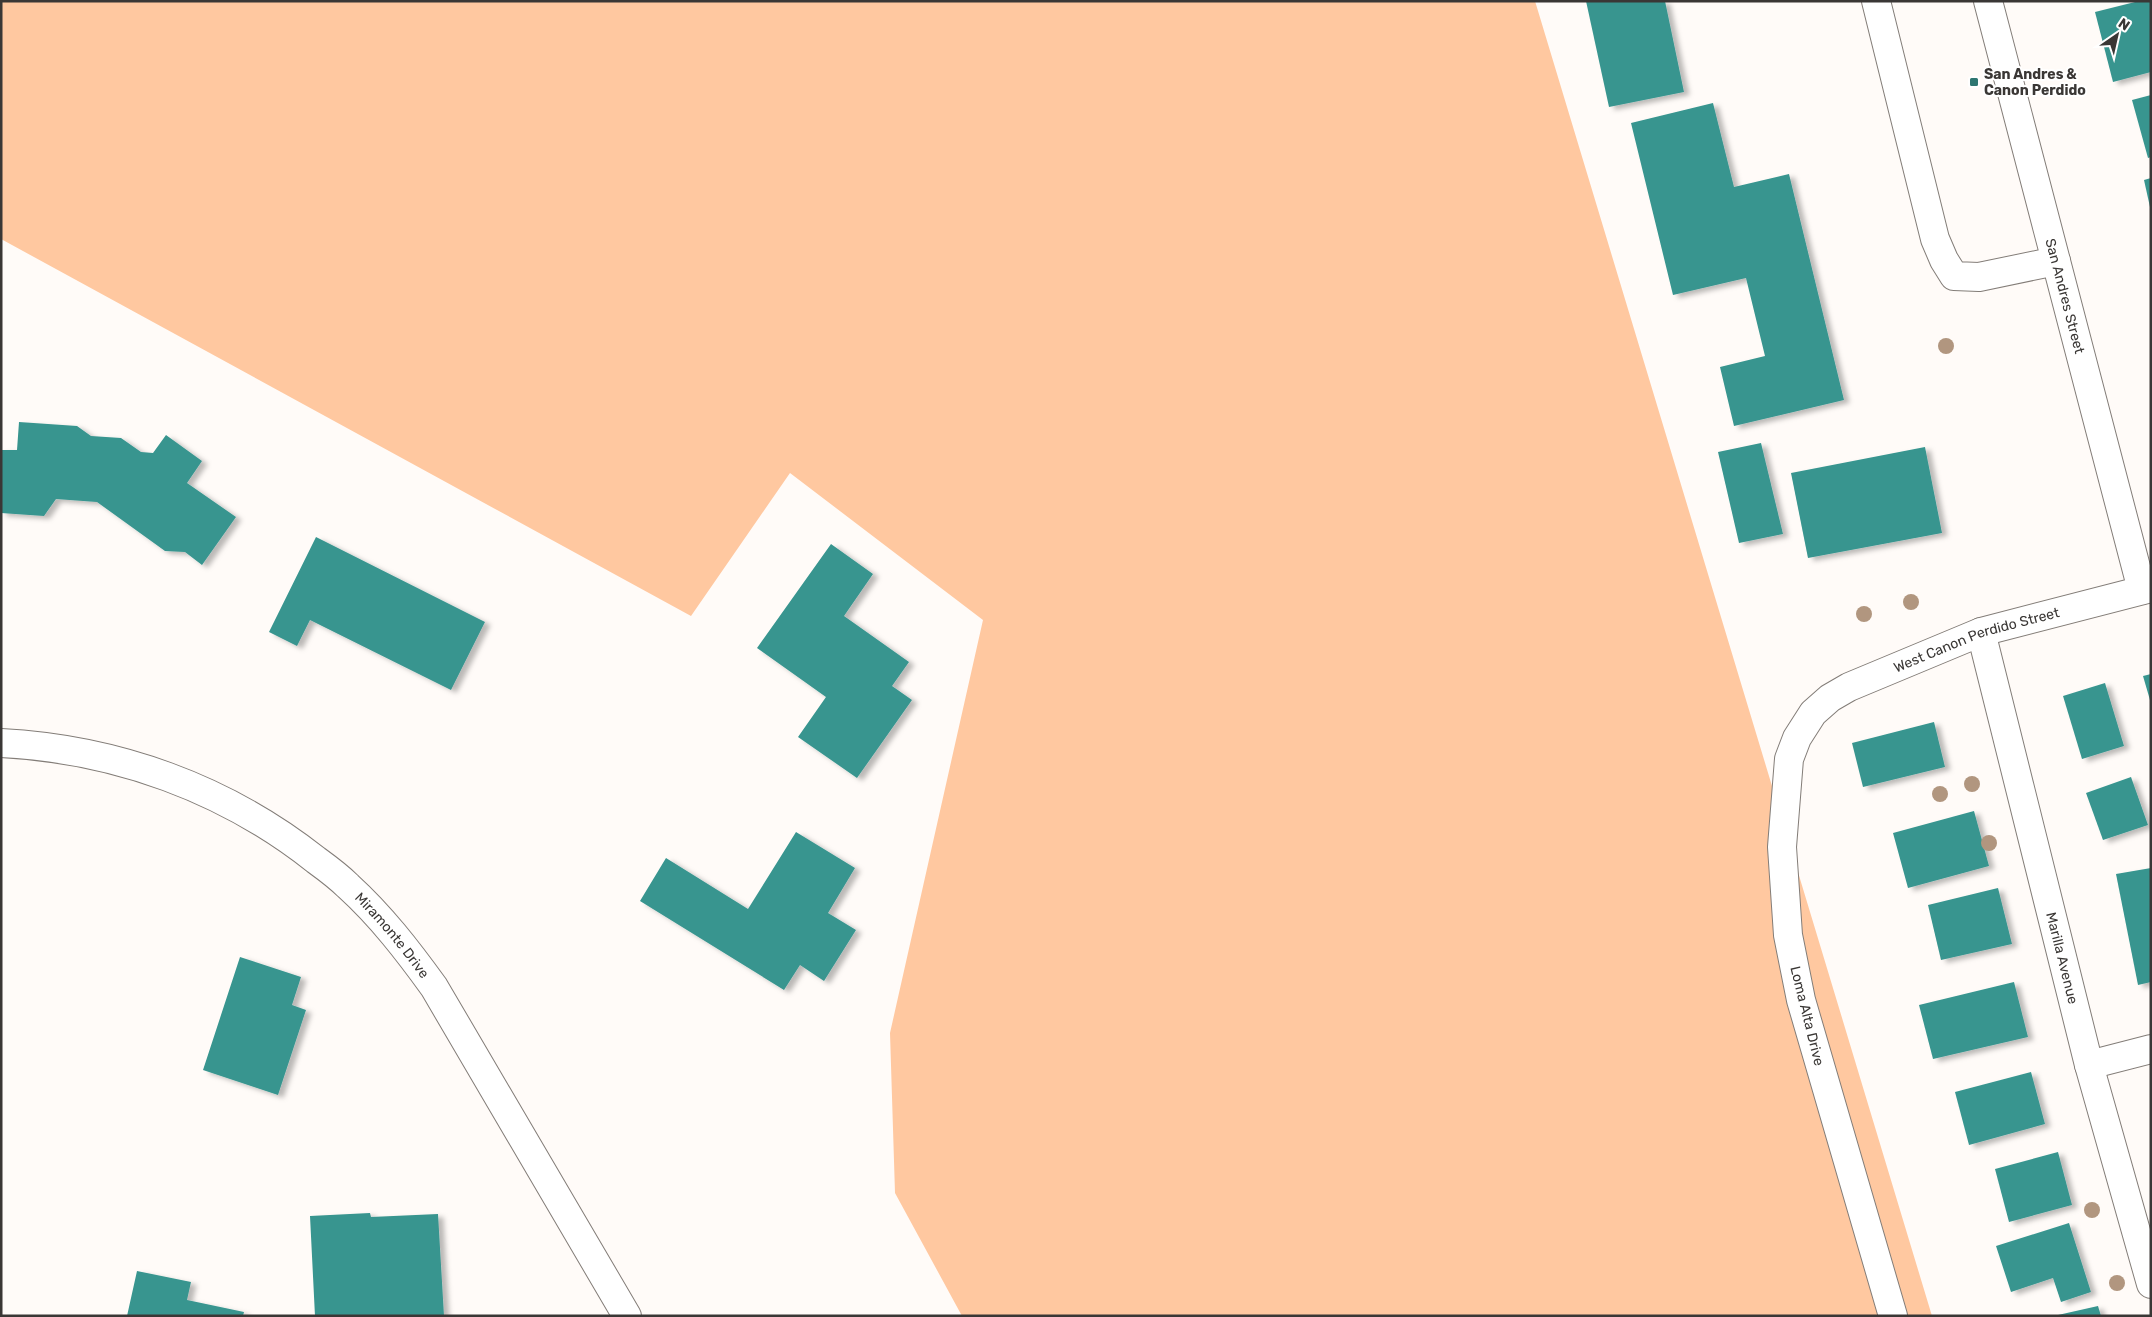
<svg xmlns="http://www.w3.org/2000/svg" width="2152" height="1317" font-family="Rubik,sans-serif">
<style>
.green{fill:#ffc8a0}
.building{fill:#38958f;filter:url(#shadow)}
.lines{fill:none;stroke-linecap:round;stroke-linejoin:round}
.minor-casing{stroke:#837d78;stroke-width:30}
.minor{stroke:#fff;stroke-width:28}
.tree{fill:#b1967f}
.poi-dot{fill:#2e7671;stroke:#fff;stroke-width:2}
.labels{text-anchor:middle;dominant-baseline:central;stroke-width:4;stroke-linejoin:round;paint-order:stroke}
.poi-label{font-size:14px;font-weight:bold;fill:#3a3735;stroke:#fff;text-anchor:start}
.street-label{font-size:14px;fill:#3a3735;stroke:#fff}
</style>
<defs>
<filter id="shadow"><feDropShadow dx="5.5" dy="3" stdDeviation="2.5" flood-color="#0004"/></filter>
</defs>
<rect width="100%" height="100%" fill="#fffbf8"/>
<polygon class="green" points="1,1 1535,1 1932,1316 962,1316 895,1193 890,1033 983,620 790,473 691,616 1,239"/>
<g class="building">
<polygon points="1586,1 1665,1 1684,92 1609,107"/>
<polygon points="2139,1 2151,1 2151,72 2113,82 2095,12"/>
<polygon points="2151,95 2151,157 2148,158 2132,100"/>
<polygon points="1713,103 1734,187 1789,174 1844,400 1734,426 1720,367 1765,356 1746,278 1673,295 1631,123"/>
<polygon points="2151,178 2151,207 2150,207 2144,180"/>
<polygon points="19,422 77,426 91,436 121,438 141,452 153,453 166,435 202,461 187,483 236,517 202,565 185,552 165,551 97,502 56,499 44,516 1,513 1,450 17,450"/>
<polygon points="1761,443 1783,534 1739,543 1718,452"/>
<polygon points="1925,447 1942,533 1808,558 1791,473"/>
<polygon points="316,537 485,622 451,690 310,620 297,646 269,632"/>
<polygon points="831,544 873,574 844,616 909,662 892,686 912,700 857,778 798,737 826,697 757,648"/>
<polygon points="2151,674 2151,700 2150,700 2143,676"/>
<polygon points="2105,683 2124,746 2082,759 2063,696"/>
<polygon points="1934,722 1945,767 1863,787 1852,743"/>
<polygon points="2131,777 2148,825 2103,840 2086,793"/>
<polygon points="1974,811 1989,866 1908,888 1893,833"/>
<polygon points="796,832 855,868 828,913 856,930 824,981 800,965 784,990 640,901 666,858 748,909"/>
<polygon points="2151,868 2151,982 2138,985 2116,874"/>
<polygon points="1998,888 2012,944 1941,960 1928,905"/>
<polygon points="240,957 301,977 292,1005 306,1010 278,1095 203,1070"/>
<polygon points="2014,982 2028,1037 1933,1059 1919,1005"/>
<polygon points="2031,1072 2045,1124 1969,1145 1955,1092"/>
<polygon points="2058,1152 2072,1205 2009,1222 1995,1169"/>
<polygon points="370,1213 371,1217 438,1214 444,1316 315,1316 310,1216"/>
<polygon points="2069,1223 2091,1292 2061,1302 2053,1278 2011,1292 1996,1246"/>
<polygon points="137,1271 191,1282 187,1300 244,1312 243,1316 127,1316"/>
<polygon points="2098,1306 2101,1316 2058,1316 2058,1315"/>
</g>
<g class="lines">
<g class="minor-casing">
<g id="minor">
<polyline points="1876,1 1935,239 1944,260 1954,276 1979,277 2056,261"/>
<path id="s1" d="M1988,1L2142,590"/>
<path id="s2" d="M1981,632L2089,1065L2151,1284"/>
<path id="s3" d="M1,743C116,749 225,788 316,860C327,868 338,876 348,886C381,916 408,951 434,987L627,1316"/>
<polyline points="2089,1065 2151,1049"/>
<path id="s4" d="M1893,1316L1801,1000L1788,935L1782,847L1789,759L1797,738L1813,713L1830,698L1849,687L1981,632L2151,588"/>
</g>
</g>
<use href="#minor" class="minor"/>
</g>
<g class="tree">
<circle cx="1946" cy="346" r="8"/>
<circle cx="1911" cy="602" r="8"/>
<circle cx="1864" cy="614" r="8"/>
<circle cx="1972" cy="784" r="8"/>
<circle cx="1940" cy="794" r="8"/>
<circle cx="1989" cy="843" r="8"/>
<circle cx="2092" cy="1210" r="8"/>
<circle cx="2117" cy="1283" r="8"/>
</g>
<rect class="poi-dot" x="1969" y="77" width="10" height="10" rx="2.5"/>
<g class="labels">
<g class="poi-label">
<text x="1984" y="74">San Andres &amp;<tspan x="1984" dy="16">Canon Perdido</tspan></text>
</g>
<g class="street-label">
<text stroke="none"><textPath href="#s1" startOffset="305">San Andres Street</textPath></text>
<text stroke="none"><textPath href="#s4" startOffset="805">West Canon Perdido Street</textPath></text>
<text stroke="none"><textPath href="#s3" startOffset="449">Miramonte Drive</textPath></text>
<text stroke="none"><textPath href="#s2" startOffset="336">Marilla Avenue</textPath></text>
<text transform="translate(1807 1016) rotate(76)">Loma Alta Drive</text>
</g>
</g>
<rect width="2152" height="1317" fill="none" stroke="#3a3735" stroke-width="5"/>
<g transform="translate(2117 35) rotate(34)" stroke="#ffffff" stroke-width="4" paint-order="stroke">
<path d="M0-4L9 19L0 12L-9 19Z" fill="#3a3735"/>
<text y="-8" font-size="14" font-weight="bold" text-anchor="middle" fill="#3a3735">N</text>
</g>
</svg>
